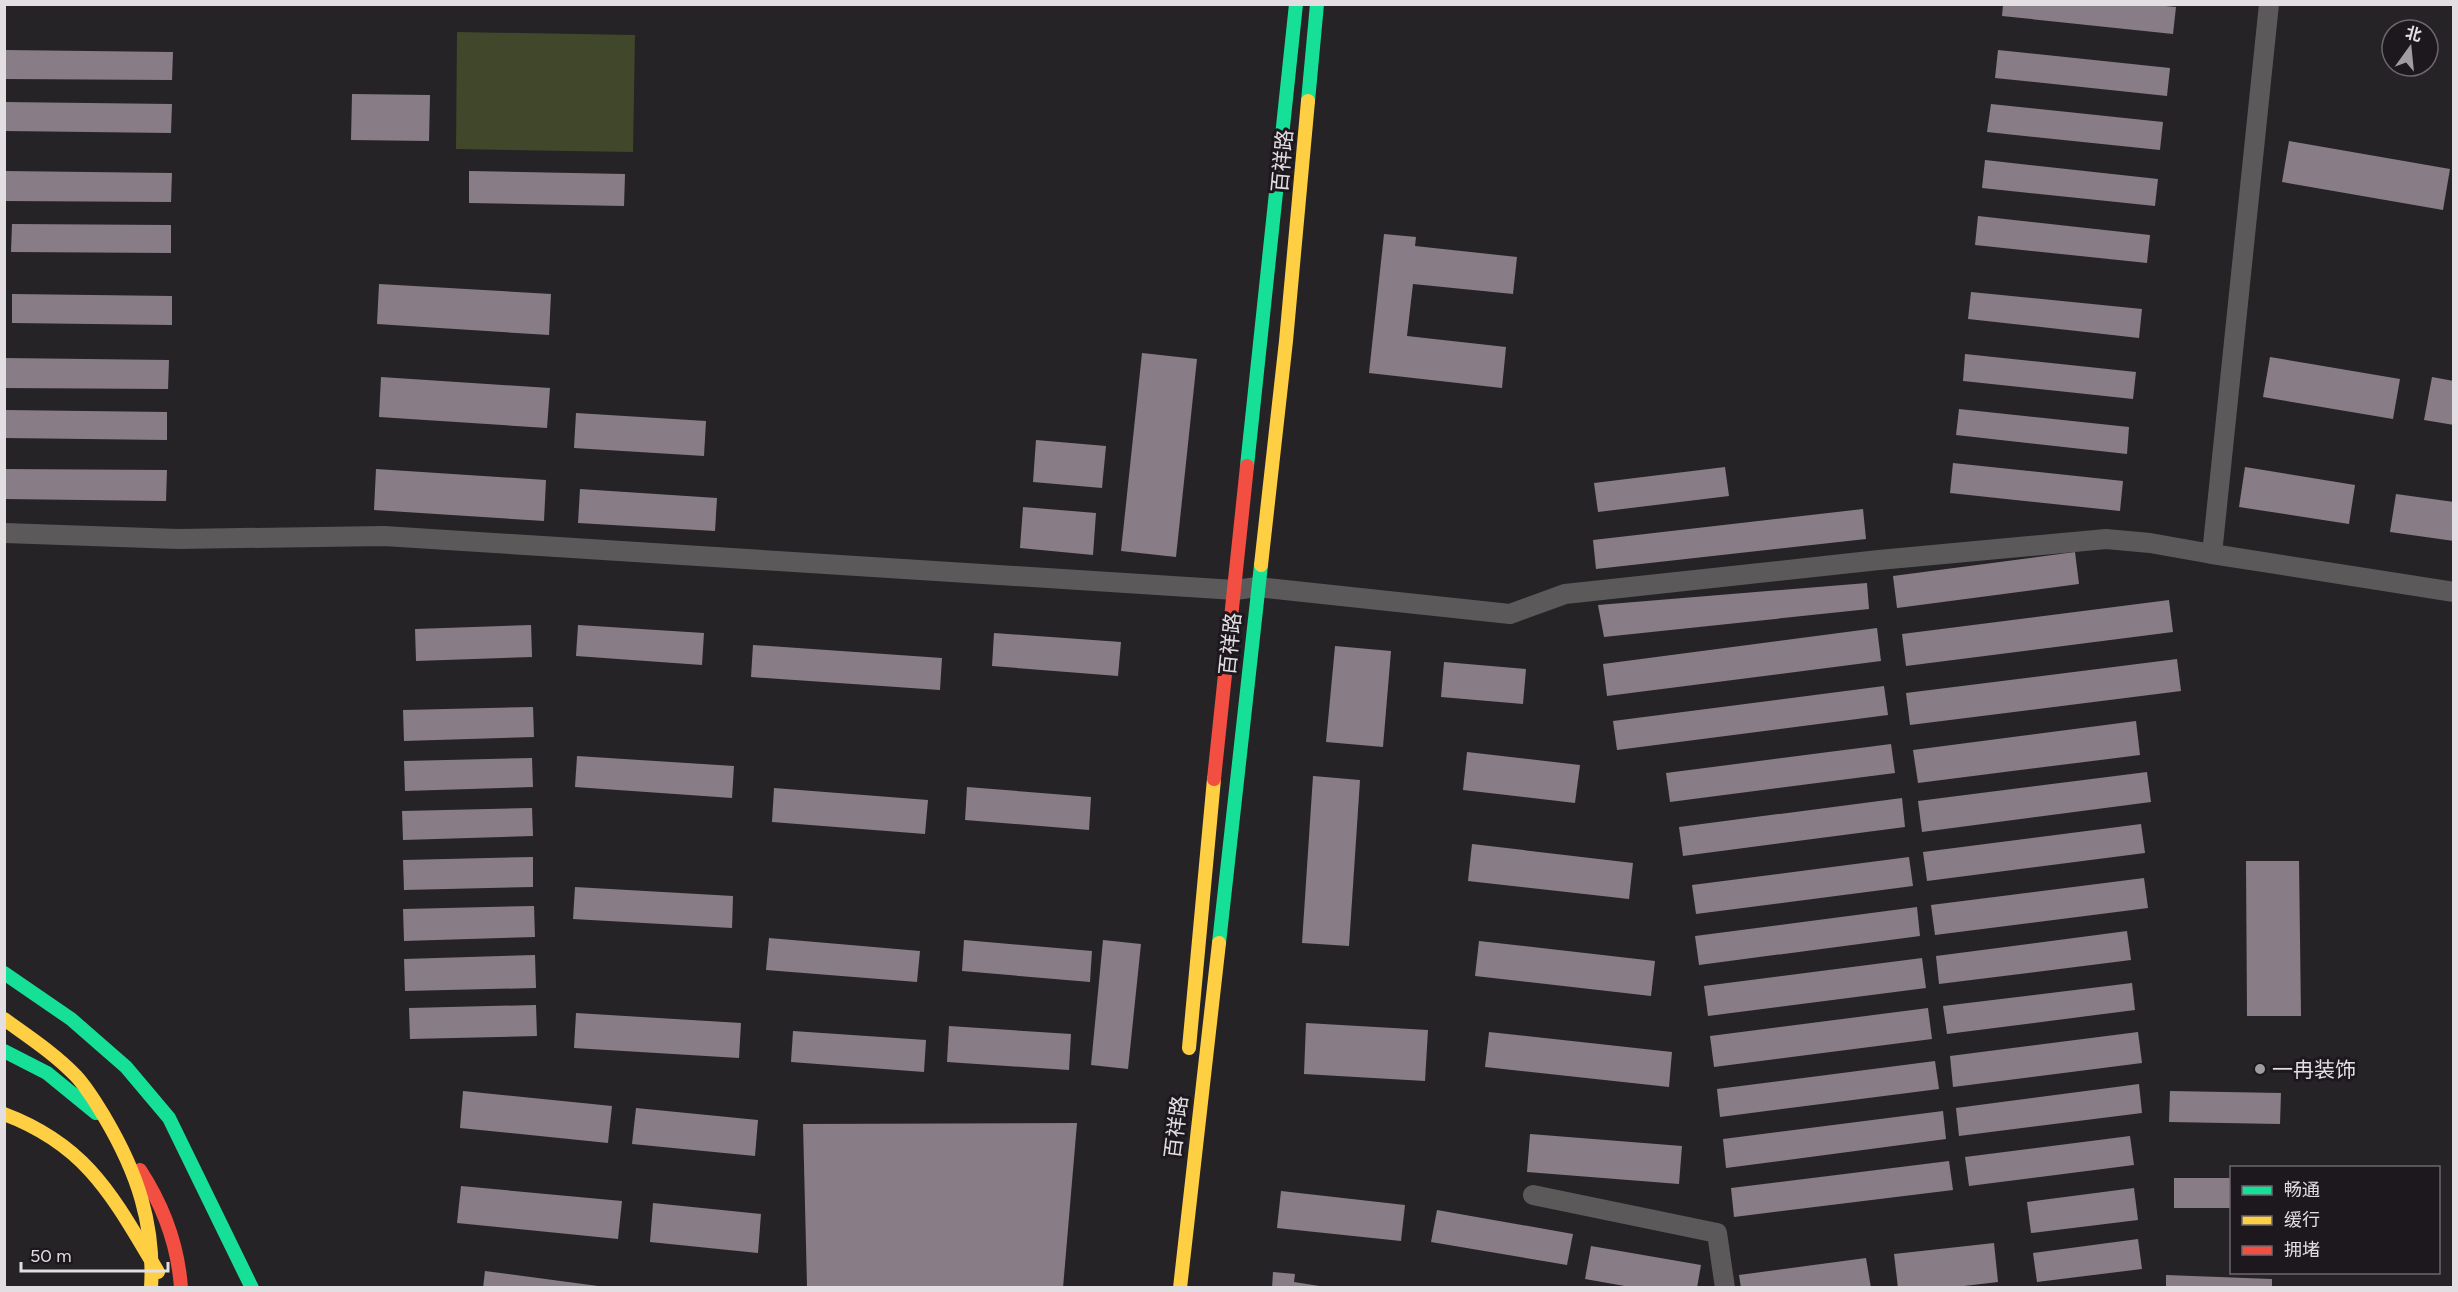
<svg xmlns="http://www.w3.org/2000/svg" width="2458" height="1292" font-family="Figtree,'Noto Sans SC',sans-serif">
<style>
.pitch{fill:#40472a}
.building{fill:#887d86}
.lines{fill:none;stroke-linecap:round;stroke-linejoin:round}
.street{stroke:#5b595a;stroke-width:20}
.fast{stroke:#16e098;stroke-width:14}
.slow{stroke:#ffcf43;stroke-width:14}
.jam{stroke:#f24e42;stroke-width:14}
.slow-bridge{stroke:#ffcf43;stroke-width:14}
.poi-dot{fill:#a09da0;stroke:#1d181d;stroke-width:2}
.labels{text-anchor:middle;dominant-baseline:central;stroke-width:6;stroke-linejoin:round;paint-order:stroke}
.street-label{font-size:21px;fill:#e2dee2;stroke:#1d181d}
.poi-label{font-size:21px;fill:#e2dee2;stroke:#1d181d;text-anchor:start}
</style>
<rect width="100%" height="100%" fill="#262326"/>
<polygon class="pitch" points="457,32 635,35 633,152 456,149"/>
<g class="building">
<polygon points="2003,5 2155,5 2176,7 2173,34 2002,16"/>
<polygon points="4,50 173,52 172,80 4,79"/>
<polygon points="1998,50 2170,68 2167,96 1995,78"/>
<polygon points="352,94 430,95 429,141 351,140"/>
<polygon points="4,102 172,104 171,133 4,131"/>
<polygon points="1991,104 2163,122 2160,150 1987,132"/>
<polygon points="2289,141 2450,169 2443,210 2282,182"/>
<polygon points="1985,160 2158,179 2155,206 1982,188"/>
<polygon points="4,171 172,173 171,202 4,201"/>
<polygon points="469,171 625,174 624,206 469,203"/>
<polygon points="1978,216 2150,235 2147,263 1975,245"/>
<polygon points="12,224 171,225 171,253 11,252"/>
<polygon points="1384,234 1416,237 1415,246 1517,257 1513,294 1413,284 1407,336 1506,347 1502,388 1369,373"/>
<polygon points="379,284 551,294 549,335 377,324"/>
<polygon points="1971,292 2142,309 2139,338 1968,319"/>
<polygon points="12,294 172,296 172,325 12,323"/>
<polygon points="1142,353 1197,359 1176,557 1121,551"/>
<polygon points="1965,354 2136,372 2133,399 1963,381"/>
<polygon points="2270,357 2400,379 2393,419 2263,397"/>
<polygon points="4,358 169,360 168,389 4,388"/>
<polygon points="381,377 550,388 547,428 379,417"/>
<polygon points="2432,377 2454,381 2454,425 2424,420"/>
<polygon points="1959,409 2129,427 2127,454 1956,435"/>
<polygon points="4,410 167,412 167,440 4,438"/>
<polygon points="576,413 706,421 704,456 574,448"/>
<polygon points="1036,440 1106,446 1102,488 1033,482"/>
<polygon points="1953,463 2123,481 2120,511 1950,493"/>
<polygon points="1725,467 1729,496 1598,512 1594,483"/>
<polygon points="2245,467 2355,485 2349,524 2239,507"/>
<polygon points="4,469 167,470 166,501 4,499"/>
<polygon points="376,469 546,480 544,521 374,510"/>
<polygon points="580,489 717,498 715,531 578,523"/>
<polygon points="2396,494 2454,502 2454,541 2390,532"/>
<polygon points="1023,507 1096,513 1093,555 1020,548"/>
<polygon points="1863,509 1866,539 1596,569 1593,540"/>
<polygon points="2075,552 2079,584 1897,608 1893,576"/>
<polygon points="1867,583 1869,609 1604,637 1598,605"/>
<polygon points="2169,600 2173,632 1906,666 1902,634"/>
<polygon points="531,625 532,657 416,661 415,629"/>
<polygon points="578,625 704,633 702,665 576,656"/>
<polygon points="1877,628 1881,661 1607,696 1603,664"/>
<polygon points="994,633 1121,642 1118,676 992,666"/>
<polygon points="753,645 942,658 940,690 751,677"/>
<polygon points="1335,646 1391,651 1383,747 1326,742"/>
<polygon points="2177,659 2181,691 1910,725 1906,693"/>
<polygon points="1444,662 1526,669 1523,704 1441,697"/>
<polygon points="1884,686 1888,715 1617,750 1613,721"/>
<polygon points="533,707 534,737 404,741 403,710"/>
<polygon points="2136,721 2140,755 1918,783 1913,750"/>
<polygon points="1891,744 1895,773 1670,802 1666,773"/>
<polygon points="1467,752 1580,765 1575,803 1463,790"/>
<polygon points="577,756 734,766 732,798 575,787"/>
<polygon points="532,758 533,787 405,791 404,761"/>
<polygon points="2147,772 2151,802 1922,832 1918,801"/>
<polygon points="1313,776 1360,780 1349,946 1302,943"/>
<polygon points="967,787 1091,797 1089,830 965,820"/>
<polygon points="774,788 928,800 925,834 772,822"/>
<polygon points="1902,798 1905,827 1683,856 1679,827"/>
<polygon points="532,808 533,836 403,840 402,811"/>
<polygon points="2141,824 2145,853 1927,881 1923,852"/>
<polygon points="1472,844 1633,863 1629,899 1468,881"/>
<polygon points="533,857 533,887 404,890 403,860"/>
<polygon points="1909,857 1913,886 1696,914 1692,885"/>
<polygon points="2246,861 2299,861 2301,1016 2247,1016"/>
<polygon points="2144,878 2148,908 1935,935 1931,905"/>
<polygon points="575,887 733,896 732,928 573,919"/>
<polygon points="534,906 535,937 404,941 403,909"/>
<polygon points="1917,907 1920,936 1699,965 1695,936"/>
<polygon points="2127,931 2131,960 1939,984 1936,956"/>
<polygon points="769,938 920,951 917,982 766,970"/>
<polygon points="964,940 1092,951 1090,982 962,971"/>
<polygon points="1103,940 1141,944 1128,1069 1091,1065"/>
<polygon points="1479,941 1655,961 1651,996 1475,976"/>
<polygon points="535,955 536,988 405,991 404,959"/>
<polygon points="1922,958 1926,988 1708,1016 1704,986"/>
<polygon points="2132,983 2135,1010 1947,1034 1943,1006"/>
<polygon points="536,1005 537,1036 410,1039 409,1008"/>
<polygon points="1928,1008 1932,1039 1714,1067 1710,1036"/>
<polygon points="576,1013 741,1023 739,1058 574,1048"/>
<polygon points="1306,1023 1428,1030 1425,1081 1304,1074"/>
<polygon points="949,1026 1071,1034 1069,1070 947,1062"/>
<polygon points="793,1031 926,1040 924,1072 791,1062"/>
<polygon points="1489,1032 1672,1052 1669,1087 1485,1067"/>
<polygon points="2138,1032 2142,1063 1953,1087 1950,1056"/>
<polygon points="1935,1061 1939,1089 1720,1117 1717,1089"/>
<polygon points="2139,1084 2142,1113 1959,1136 1956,1108"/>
<polygon points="463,1091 612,1106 608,1143 460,1128"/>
<polygon points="2170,1091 2281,1093 2280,1124 2169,1122"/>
<polygon points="636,1108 758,1120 755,1156 632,1144"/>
<polygon points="1943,1111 1946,1139 1726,1168 1723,1139"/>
<polygon points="1077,1123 1063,1288 807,1286 803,1124"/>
<polygon points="1530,1134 1682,1146 1679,1184 1527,1172"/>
<polygon points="2130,1136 2134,1165 1969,1186 1965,1157"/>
<polygon points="1949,1161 1953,1190 1734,1217 1731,1188"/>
<rect x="2174" y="1178" width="58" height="30"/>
<polygon points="461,1186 622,1201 618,1239 457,1223"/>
<polygon points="2134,1188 2138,1220 2031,1233 2027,1202"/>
<polygon points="1281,1191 1405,1205 1401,1241 1277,1228"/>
<polygon points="653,1203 761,1214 758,1253 650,1242"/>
<polygon points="1437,1210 1573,1234 1567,1265 1431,1242"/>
<polygon points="2138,1239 2142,1269 2037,1282 2033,1253"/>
<polygon points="1994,1243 1998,1282 1947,1288 1898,1288 1894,1254"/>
<polygon points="1591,1246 1701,1265 1697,1288 1636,1288 1585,1279"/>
<polygon points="1866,1258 1871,1288 1741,1288 1739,1275"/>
<polygon points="485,1271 598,1286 598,1288 483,1288"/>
<polygon points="1273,1272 1295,1274 1294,1282 1332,1288 1272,1288"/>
<polygon points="2166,1275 2272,1279 2272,1288 2166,1288"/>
</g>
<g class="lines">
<g class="street">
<polyline points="2269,4 2212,554 2454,592"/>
<polyline points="4,533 178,539 384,536 1235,590 1257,587 1510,614 1565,594 1879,560 2106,539 2150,543 2212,554"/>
<polyline points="1533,1195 1717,1233 1725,1288"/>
</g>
<g class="fast">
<polyline points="1308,101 1317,4"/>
<polyline points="1247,466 1296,4"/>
<polyline points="1219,943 1261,565"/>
<polyline points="4,973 71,1019 126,1067 169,1118 252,1288"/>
<polyline points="4,1051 47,1073 96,1113"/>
</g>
<g class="slow">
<polyline points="1261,565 1286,341 1308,101"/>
<polyline points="1189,1048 1214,779"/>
<path d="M4,1114C89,1146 114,1199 158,1272"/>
<polyline points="1180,1288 1219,943"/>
</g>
<g class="jam">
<polyline points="1214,779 1247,466"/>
<path d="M140,1170C164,1207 178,1244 181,1288"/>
</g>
<path class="slow-bridge" d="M4,1019C29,1037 55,1054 76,1076C88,1089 96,1103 105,1118C137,1172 155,1224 151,1288"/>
</g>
<circle class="poi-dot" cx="2260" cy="1069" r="6"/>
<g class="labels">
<g class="street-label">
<text transform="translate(1282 161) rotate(-85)">百祥路</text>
<text transform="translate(1230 644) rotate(-84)">百祥路</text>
<text transform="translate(1176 1127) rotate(-83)">百祥路</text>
</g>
<g class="poi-label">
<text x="2272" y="1069">一冉装饰</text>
</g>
</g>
<rect width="2458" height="1292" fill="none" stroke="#e2dee2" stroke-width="12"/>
<rect x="2230" y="1166" width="210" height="108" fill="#1d181d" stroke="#6c676c" stroke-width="1.5"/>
<rect x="2242" y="1186" width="30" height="9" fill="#16e098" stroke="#6c676c" stroke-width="1.5"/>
<text x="2284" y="1196" font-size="18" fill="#e2dee2">畅通</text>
<rect x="2242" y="1216" width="30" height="9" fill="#ffcf43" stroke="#6c676c" stroke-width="1.5"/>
<text x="2284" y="1226" font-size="18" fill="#e2dee2">缓行</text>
<rect x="2242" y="1246" width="30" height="9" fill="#f24e42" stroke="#6c676c" stroke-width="1.5"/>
<text x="2284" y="1256" font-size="18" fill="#e2dee2">拥堵</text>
<g transform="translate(2410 48) rotate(15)"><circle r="28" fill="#1d181d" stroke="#6c676c" stroke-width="1.5"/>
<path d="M0-4.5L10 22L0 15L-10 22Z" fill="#a09da0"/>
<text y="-9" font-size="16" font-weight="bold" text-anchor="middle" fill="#e2dee2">北</text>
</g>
<path d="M21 1262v9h147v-9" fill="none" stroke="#e2dee2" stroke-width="3"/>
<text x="30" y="1262" font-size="18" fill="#e2dee2" stroke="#1d181d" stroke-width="4.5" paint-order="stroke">50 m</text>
</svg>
